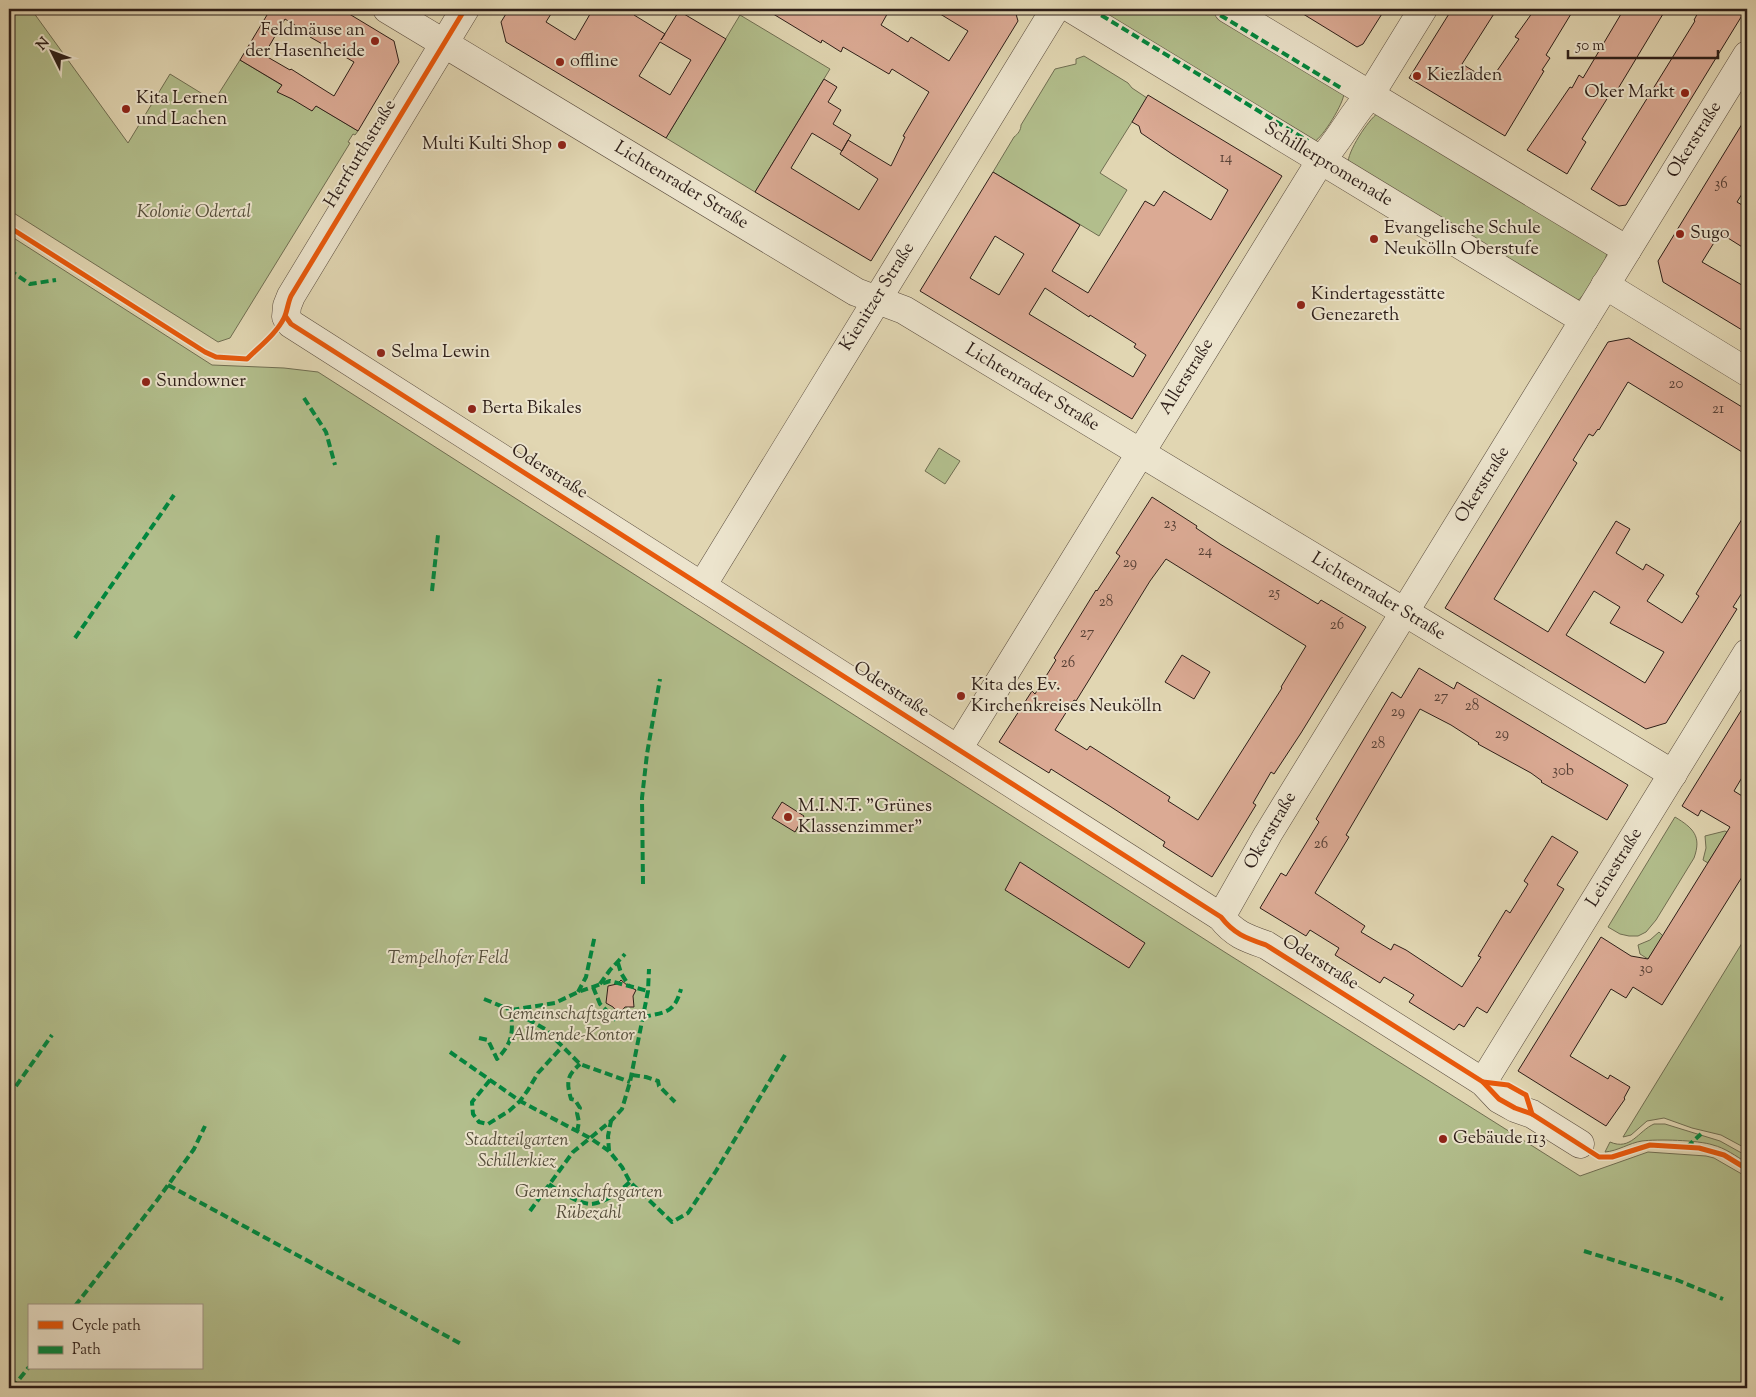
<svg xmlns="http://www.w3.org/2000/svg" width="1756" height="1397" font-family="'Sorts Mill Goudy',serif">
<style>
.green{fill:#b2be8c;stroke:#706e52;fill-rule:evenodd}
.building{fill:#dbaa94;stroke:#2d1e18;fill-rule:evenodd}
.lines{fill:none;stroke-linecap:round;stroke-linejoin:round}
.minor-casing{stroke:#5a4c3e;stroke-width:29}
.minor{stroke:#ece4cd;stroke-width:28}
.quiet{stroke:#00873e;stroke-width:4;stroke-dasharray:8 4;stroke-linecap:butt}
.cycleway-casing{stroke:#ece4cd;stroke-width:8}
.cycleway{stroke:#e8590c;stroke-width:5}
.poi-dot{fill:#8f2418;stroke:#ece4cd;stroke-width:2}
.labels{text-anchor:middle;dominant-baseline:central;stroke-width:4;stroke-linejoin:round;paint-order:stroke}
.number-label{font-size:15px;fill:#584137}
.poi-label{font-size:18px;fill:#2d1e18;stroke:#ece4cd;text-anchor:start}
.street-label{font-size:18px;fill:#2d1e18;stroke:#ece4cd}
.park-label{font-size:18px;font-style:italic;fill:#554e3b;stroke:#ece4cd}
</style>
<rect width="100%" height="100%" fill="#e1d6b2"/>
<filter id="stains"><feTurbulence type="fractalNoise" baseFrequency=".004" numOctaves="4"/><feColorMatrix values="0 0 0 0 .2 0 0 0 0 .09 0 0 0 0 .02 0 0 0 .5 -.17"/></filter>
<radialGradient id="worn" r=".72"><stop offset=".6" stop-color="#630" stop-opacity="0"/><stop offset="1" stop-color="#630" stop-opacity=".3"/></radialGradient>
<g class="green">
<polygon points="14,9 31,9 128,143 170,74 214,101 240,60 358,131 355,135 353,134 348,142 350,143 230,338 218,342 9,210 9,12"/>
<path d="M1088,9H1216L1344,93C1344,103 1323,137 1314,142Z"/>
<polygon points="740,15 830,69 755,192 666,138"/>
<path d="M1084,56L1128,83L1132,88L1147,98L1100,173L1127,190L1099,236L993,172L1014,137C1018,134 1021,130 1021,125L1055,69L1076,64V59Z"/>
<path d="M1378,113L1607,253C1605,265 1586,297 1575,302L1348,164C1347,152 1368,120 1378,113Z"/>
<path d="M9,235L212,365L284,368L318,372L1223,951L1580,1176L1648,1152L1706,1156L1714,1158L1747,1177V1388H9ZM29,1306H201V1368H29Z"/>
<polygon points="939,448 960,461 945,484 925,471"/>
<path d="M1675,817C1693,828 1702,836 1694,858L1656,920L1646,932L1638,936H1629L1620,934L1608,927Z"/>
<polygon points="1725,831 1727,832 1708,863 1703,860 1706,848 1705,836"/>
<polygon points="1659,932 1663,936 1648,959 1640,954 1638,945 1650,940"/>
<polygon points="1747,935 1747,1149 1721,1135 1692,1128 1664,1118 1647,1121 1631,1135 1623,1137"/>
<path d="M1654,1124H1665L1720,1141L1747,1156V1163C1736,1156 1725,1148 1713,1145C1698,1140 1657,1139 1642,1141C1629,1143 1618,1151 1605,1152L1610,1142C1631,1151 1638,1131 1654,1124Z"/>
</g>
<g class="building">
<path d="M268,9H341L394,41L399,62L358,131L316,106L312,111L292,99L277,92L282,85L240,60L270,10ZM285,19L311,35L310,37L354,62L334,96L291,69L290,70L264,55Z"/>
<path d="M509,9H554L546,22L575,40L593,9H638L634,15L665,34L661,40L679,11L726,39L666,138L506,42L501,22ZM660,42L691,60L670,95L639,76Z"/>
<polygon points="765,9 890,9 881,25 908,42 911,37 949,61 968,31 932,9 1007,9 1016,14 1018,21 871,261 755,192 824,79 837,87 828,102 841,110 833,124 851,135 842,151 812,133 791,168 859,210 878,179 840,154 848,140 891,166 905,137 903,136 929,92 892,69 889,74 843,47 841,52 822,40 821,43"/>
<polygon points="1295,9 1385,9 1363,44 1357,47"/>
<polygon points="1452,9 1497,9 1462,64 1490,81 1519,39 1515,37 1535,9 1574,9 1546,55 1550,58 1542,70 1544,71 1505,136 1409,78"/>
<polygon points="1624,9 1666,9 1613,97 1610,94 1582,139 1586,142 1567,174 1527,150 1570,87 1572,88 1579,75 1583,78"/>
<polygon points="1700,9 1746,9 1626,205 1619,206 1591,189 1695,21 1694,20"/>
<path d="M1148,95L1282,176L1132,419L920,291L993,172L1080,225L1052,271L1088,293L1145,201L1154,206L1164,191L1211,220L1228,190L1172,154L1141,133L1139,126L1132,122ZM995,236L1024,254L999,295L970,278ZM1045,288L1089,317L1090,315L1136,344L1134,347L1146,355L1133,377L1029,314Z"/>
<polygon points="1747,116 1747,186 1737,202 1747,208 1747,250 1720,233 1702,262 1747,288 1747,333 1663,282 1658,261"/>
<path d="M1629,338L1747,410V455L1628,382L1599,430L1598,429L1593,436L1589,434L1573,460L1577,463L1494,599L1548,632L1616,521L1630,529L1616,553L1643,570L1646,564L1664,575L1647,601L1682,623L1699,596L1696,594L1747,511V585L1733,607L1737,609L1666,723L1646,729L1445,608L1608,342ZM1594,591L1620,607L1610,623L1664,652L1645,683L1566,635Z"/>
<path d="M1152,497L1197,526L1196,528L1220,544L1318,604L1321,600L1366,627L1301,733L1274,774L1271,772L1253,803L1256,805L1212,877L1163,846L1165,842L1108,805L1051,769L1049,773L999,742L1032,691L1035,694L1056,660L1054,658L1096,590L1097,591L1120,556L1116,553ZM1166,559L1306,646L1281,687L1282,688L1198,820L1168,801L1170,797L1090,746L1087,750L1055,730L1074,700L1076,701L1150,581Z"/>
<polygon points="1182,655 1210,672 1194,699 1165,682"/>
<polygon points="1419,668 1454,689 1457,682 1628,785 1607,820 1541,782 1542,781 1531,773 1478,744 1479,743 1451,725 1420,709 1346,835 1349,837 1315,893 1365,926 1361,932 1391,950 1394,944 1406,950 1462,987 1481,957 1478,956 1506,910 1510,913 1528,884 1524,881 1552,836 1578,852 1557,885 1564,889 1487,1013 1477,1007 1464,1027 1459,1024 1454,1030 1409,1002 1414,995 1384,977 1380,983 1335,955 1339,948 1310,930 1306,936 1260,908 1281,873 1286,876 1319,822 1316,819 1392,692 1401,698"/>
<polygon points="1747,701 1747,769 1734,791 1747,799 1747,869 1662,1005 1633,987 1626,998 1611,989 1570,1056 1608,1079 1610,1075 1630,1087 1624,1098 1625,1099 1606,1126 1518,1071 1601,937 1631,956 1648,959 1717,848 1730,827 1701,810 1698,816 1682,806"/>
<polygon points="782,802 804,816 795,832 772,818"/>
<polygon points="1020,862 1145,943 1129,968 1005,890"/>
<polygon points="621,980 628,986 636,990 633,996 634,1007 625,1007 619,1014 613,1007 606,1003 608,986 617,984"/>
</g>
<g class="lines">
<g class="minor-casing">
<g id="minor">
<polyline points="387,9 856,292 904,310 1673,774"/>
<path d="M465,9L291,296L287,306L286,317L291,324L1221,917C1234,934 1246,938 1266,945L1483,1082L1499,1099L1508,1104L1515,1108L1532,1114L1580,1144"/>
<polyline points="1072,9 1584,320"/>
<polyline points="1228,9 1627,250"/>
<polyline points="1605,285 1747,372"/>
<polyline points="702,586 1055,9"/>
<path d="M958,749L1321,160C1340,140 1351,115 1370,95L1423,9"/>
<polyline points="1221,917 1268,834 1747,55"/>
<polyline points="1483,1082 1747,653"/>
</g>
</g>
<use href="#minor" class="minor"/>
<g class="quiet">
<polyline points="1091,9 1308,141"/>
<polyline points="1210,9 1341,88"/>
<polyline points="9,270 30,284 56,280"/>
<polyline points="304,398 326,432 335,465"/>
<polyline points="432,591 438,535"/>
<polyline points="75,638 174,495"/>
<polyline points="643,884 642,798 647,754 660,679"/>
<polyline points="618,963 621,973 629,986"/>
<polyline points="600,984 610,970 625,954"/>
<polyline points="593,987 600,1004 616,1020"/>
<polyline points="578,992 586,977 595,935"/>
<polyline points="484,999 511,1010 545,1029 580,1064 630,1082"/>
<path d="M643,1017C665,1012 674,1014 681,989"/>
<path d="M479,1038L488,1040L497,1059C513,1042 513,1033 511,1010L555,1003L578,992L610,981L648,991"/>
<polyline points="450,1052 520,1101 590,1138 609,1151 622,1167 630,1182 672,1222 688,1213 716,1171 785,1055"/>
<polyline points="632,1075 646,1077 658,1081 659,1086 675,1102"/>
<polyline points="490,1080 472,1102 473,1114 479,1122 488,1124 509,1111 520,1101 528,1090 538,1073 562,1047"/>
<polyline points="9,1096 52,1035"/>
<path d="M577,1132L579,1122L577,1113L580,1108L575,1100L571,1099C566,1081 567,1076 580,1064"/>
<polyline points="1687,1147 1701,1134"/>
<polyline points="609,1151 608,1136 611,1121"/>
<path d="M549,1184C558,1191 581,1205 592,1204C605,1203 621,1190 630,1182"/>
<polyline points="168,1185 463,1345"/>
<polyline points="530,1211 573,1152 611,1121 622,1109 630,1082 648,991 649,969"/>
<polyline points="1584,1251 1677,1280 1723,1299"/>
<polyline points="75,1306 158,1199 194,1149 205,1126"/>
<polyline points="12,1388 29,1367"/>
</g>
<g class="cycleway-casing">
<g id="cycleway">
<path d="M9,227L205,352L216,357L247,359C260,346 276,334 284,318C287,313 288,302 291,296L465,9"/>
<path d="M286,317L291,324L1221,917C1234,934 1246,938 1266,945L1483,1082L1499,1099L1515,1108L1532,1114L1599,1157H1612L1650,1145L1699,1148L1724,1155L1747,1169"/>
<polyline points="1483,1082 1508,1085 1526,1095 1532,1114"/>
</g>
</g>
<use href="#cycleway" class="cycleway"/>
</g>
<g class="poi-dot">
<circle cx="375" cy="41" r="5"/>
<circle cx="560" cy="62" r="5"/>
<circle cx="1417" cy="76" r="5"/>
<circle cx="1685" cy="93" r="5"/>
<circle cx="126" cy="109" r="5"/>
<circle cx="562" cy="145" r="5"/>
<circle cx="1680" cy="234" r="5"/>
<circle cx="1374" cy="239" r="5"/>
<circle cx="1301" cy="305" r="5"/>
<circle cx="381" cy="353" r="5"/>
<circle cx="146" cy="382" r="5"/>
<circle cx="472" cy="409" r="5"/>
<circle cx="961" cy="696" r="5"/>
<circle cx="788" cy="817" r="5"/>
<circle cx="1443" cy="1139" r="5"/>
</g>
<g class="labels">
<g class="number-label">
<text x="1226" y="158">14</text>
<text x="1721" y="184">36</text>
<text x="1676" y="384">20</text>
<text x="1718" y="409">21</text>
<text x="1170" y="524">23</text>
<text x="1205" y="551">24</text>
<text x="1130" y="563">29</text>
<text x="1274" y="593">25</text>
<text x="1106" y="602">28</text>
<text x="1337" y="625">26</text>
<text x="1087" y="633">27</text>
<text x="1068" y="663">26</text>
<text x="1441" y="697">27</text>
<text x="1472" y="706">28</text>
<text x="1398" y="712">29</text>
<text x="1502" y="734">29</text>
<text x="1378" y="744">28</text>
<text x="1563" y="771">30b</text>
<text x="1321" y="844">26</text>
<text x="1646" y="969">30</text>
</g>
<g class="poi-label">
<text x="365" y="31" text-anchor="end">Feldmäuse an<tspan x="365" dy="21">der Hasenheide</tspan></text>
<text x="570" y="62">offline</text>
<text x="1427" y="76">Kiezladen</text>
<text x="1675" y="93" text-anchor="end">Oker Markt</text>
<text x="136" y="99">Kita Lernen<tspan x="136" dy="21">und Lachen</tspan></text>
<text x="552" y="145" text-anchor="end">Multi Kulti Shop</text>
<text x="1384" y="229">Evangelische Schule<tspan x="1384" dy="21">Neukölln Oberstufe</tspan></text>
<text x="1690" y="234">Sugo</text>
<text x="1311" y="295">Kindertagesstätte<tspan x="1311" dy="21">Genezareth</tspan></text>
<text x="391" y="353">Selma Lewin</text>
<text x="156" y="382">Sundowner</text>
<text x="482" y="409">Berta Bikales</text>
<text x="971" y="686">Kita des Ev.<tspan x="971" dy="21">Kirchenkreises Neukölln</tspan></text>
<text x="798" y="807">M.I.N.T. "Grünes<tspan x="798" dy="21">Klassenzimmer"</tspan></text>
<text x="1453" y="1139">Gebäude 113</text>
</g>
<g class="street-label">
<text transform="translate(1695 140) rotate(-58)">Okerstraße</text>
<text transform="translate(361 154) rotate(-59)">Herrfurthstraße</text>
<text transform="translate(1328 165) rotate(31)">Schillerpromenade</text>
<text transform="translate(681 186) rotate(31)">Lichtenrader Straße</text>
<text transform="translate(878 297) rotate(-58)">Kienitzer Straße</text>
<text transform="translate(1187 377) rotate(-58)">Allerstraße</text>
<text transform="translate(1032 388) rotate(31)">Lichtenrader Straße</text>
<text transform="translate(549 472) rotate(32)">Oderstraße</text>
<text transform="translate(1483 485) rotate(-58)">Okerstraße</text>
<text transform="translate(1378 597) rotate(31)">Lichtenrader Straße</text>
<text transform="translate(891 690) rotate(33)">Oderstraße</text>
<text transform="translate(1271 831) rotate(-60)">Okerstraße</text>
<text transform="translate(1615 868) rotate(-58)">Leinestraße</text>
<text transform="translate(1320 963) rotate(32)">Oderstraße</text>
</g>
<g class="park-label">
<text x="194" y="213">Kolonie Odertal</text>
<text x="448" y="959">Tempelhofer Feld</text>
<text x="573" y="1015">Gemeinschaftsgarten<tspan x="573" dy="21">Allmende-Kontor</tspan></text>
<text x="517" y="1141">Stadtteilgarten<tspan x="517" dy="21">Schillerkiez</tspan></text>
<text x="589" y="1193">Gemeinschaftsgarten<tspan x="589" dy="21">Rübezahl</tspan></text>
</g>
</g>
<rect width="1756" height="1397" fill="none" stroke="#e1d6b2" stroke-width="30"/>
<rect x="10" y="10" width="1736" height="1377" fill="none" stroke="#2d1e18" stroke-width="2.5"/>
<rect x="15" y="15" width="1726" height="1367" fill="none" stroke="#2d1e18"/>
<rect x="28" y="1304" width="175" height="65" fill="#ece4cd" stroke="#a09585"/>
<rect x="38" y="1321" width="25" height="8" fill="#e8590c" stroke="#a09585"/>
<text x="72" y="1330" font-size="15" fill="#2d1e18">Cycle path</text>
<rect x="38" y="1346" width="25" height="8" fill="#00873e" stroke="#a09585"/>
<text x="72" y="1354" font-size="15" fill="#2d1e18">Path</text>
<g transform="translate(52 52) rotate(312)" stroke="#ece4cd" stroke-width="4" paint-order="stroke">
<path d="M0-4L9 19L0 12L-9 19Z" fill="#2d1e18"/>
<text y="-8" font-size="14" font-weight="bold" text-anchor="middle" fill="#2d1e18">N</text>
</g>
<path d="M1568 50v8h150v-8" fill="none" stroke="#2d1e18" stroke-width="2.5"/>
<text x="1576" y="50" font-size="15" fill="#2d1e18" stroke="#ece4cd" stroke-width="4" paint-order="stroke">50 m</text>
<rect width="100%" height="100%" filter="url(#stains)"/>
<rect width="100%" height="100%" fill="url(#worn)"/>
</svg>
